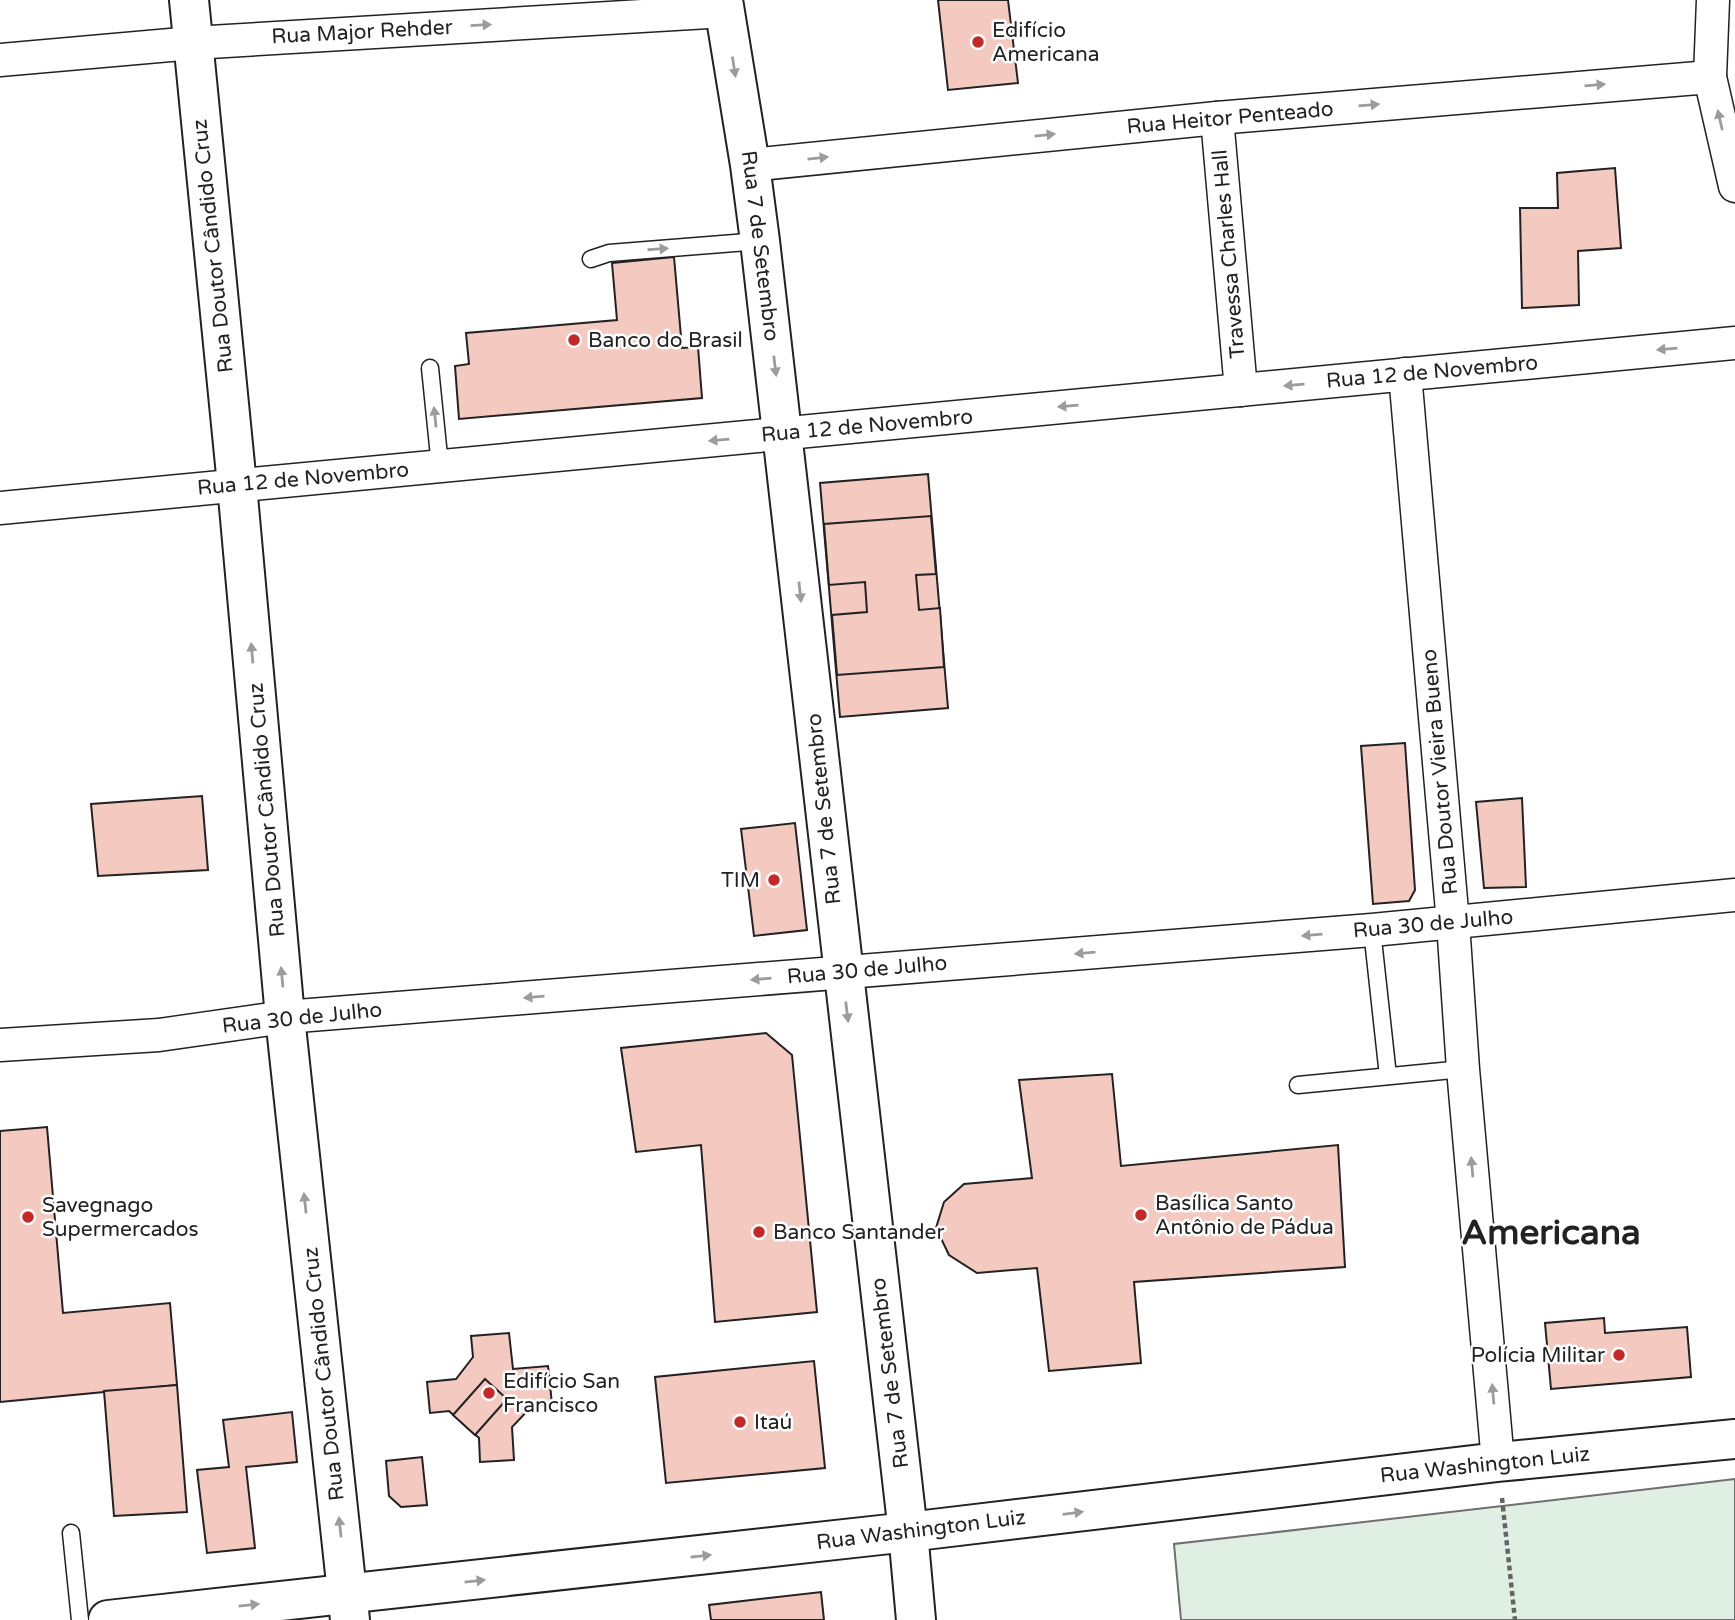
<svg xmlns="http://www.w3.org/2000/svg" width="1735" height="1620" font-family="'Varela Round',sans-serif">
<style>
.green{fill:#e0efe3;stroke:#6f6f6f;stroke-width:2}
.building{fill:#f3c9c0;stroke:#222;stroke-width:2}
.lines{fill:none;stroke-linecap:round;stroke-linejoin:round}
.lane-casing{stroke:#222;stroke-width:19}
.street-casing{stroke:#222;stroke-width:35}
.secondary-casing{stroke:#222;stroke-width:42}
.primary-casing{stroke:#222;stroke-width:42}
.path{stroke:#646464;stroke-width:4.5;stroke-dasharray:5 3.5;stroke-linecap:butt}
.lane{stroke:#fff;stroke-width:16}
.street{stroke:#fff;stroke-width:32}
.secondary{stroke:#fff;stroke-width:38}
.primary{stroke:#fff;stroke-width:38}
.oneway{fill:#9c9c9c}
.poi-dot{fill:#c62828;stroke:#fff;stroke-width:2.5}
.labels{text-anchor:middle;dominant-baseline:central;stroke-width:5;stroke-linejoin:round;paint-order:stroke}
.poi-label{font-size:21px;fill:#222;stroke:#fff;text-anchor:start}
.street-label{font-size:21px;fill:#222;stroke:#fff}
.town-label{font-size:35px;font-weight:bold;fill:#222;stroke:#fff}
</style>
<rect width="100%" height="100%" fill="#fff"/>
<polygon class="green" points="1735,1479 1735,1620 1181,1620 1174,1544"/>
<g class="building">
<polygon points="938,0 1008,0 1018,83 948,90"/>
<polygon points="1615,168 1621,248 1578,251 1579,305 1522,308 1520,208 1558,208 1557,173"/>
<polygon points="674,257 682,348 698,347 702,398 459,419 455,366 469,364 466,333 617,320 612,263"/>
<polygon points="928,474 948,708 840,717 820,483"/>
<polygon points="931,516 936,574 916,575 919,610 940,608 944,667 837,675 832,615 867,612 865,582 829,585 824,524"/>
<polygon points="1405,743 1415,890 1409,901 1373,904 1361,746"/>
<polygon points="202,796 208,870 98,876 91,804"/>
<polygon points="1522,798 1526,887 1484,888 1476,802"/>
<polygon points="795,823 807,930 754,936 741,829"/>
<polygon points="766,1033 792,1055 817,1312 715,1322 701,1145 636,1152 621,1048"/>
<polygon points="1112,1074 1121,1166 1338,1145 1345,1267 1134,1282 1141,1363 1049,1371 1037,1268 977,1273 949,1255 936,1228 944,1202 964,1184 1032,1178 1019,1080"/>
<polygon points="47,1127 63,1313 170,1303 177,1385 0,1402 0,1131"/>
<polygon points="1604,1318 1605,1333 1687,1327 1691,1377 1551,1389 1545,1323"/>
<polygon points="509,1333 513,1369 548,1366 552,1404 532,1406 512,1427 514,1460 480,1462 479,1438 449,1411 430,1413 427,1382 456,1379 473,1357 471,1336"/>
<polygon points="814,1361 825,1468 666,1483 655,1377"/>
<polygon points="485,1379 507,1399 475,1435 453,1415"/>
<polygon points="177,1385 187,1512 114,1516 104,1391"/>
<polygon points="292,1412 297,1462 246,1467 255,1548 207,1553 197,1470 229,1467 223,1420"/>
<polygon points="422,1457 427,1505 401,1507 389,1496 386,1461"/>
<polygon points="821,1592 824,1620 711,1620 709,1605"/>
</g>
<g class="lines">
<g class="lane-casing">
<g id="lane">
<polyline points="591,259 609,253 760,241"/>
<polyline points="430,368 440,466"/>
<polyline points="1372,930 1388,1076"/>
<polyline points="1298,1085 1463,1069"/>
<polyline points="71,1533 80,1620"/>
</g>
</g>
<g class="street-casing">
<g id="street">
<polyline points="1713,0 1710,77 1735,186"/>
<polyline points="0,60 193,43 725,11"/>
<polyline points="1217,118 1241,390"/>
<polyline points="750,165 1217,118 1710,77"/>
<polyline points="1405,374 1453,923 1463,1069 1498,1462"/>
<polyline points="0,508 1735,343"/>
<polyline points="0,1045 159,1035 285,1017 1372,930 1735,895"/>
</g>
</g>
<g class="secondary-casing">
<g id="secondary">
<polyline points="189,0 237,485 285,1017 350,1620"/>
<polyline points="723,0 750,165 760,241 908,1532 916,1620"/>
</g>
</g>
<g class="primary-casing">
<polyline id="primary" points="108,1620 908,1532 1498,1462 1735,1439"/>
</g>
<polyline class="path" points="1502,1498 1515,1620"/>
<use href="#lane" class="lane"/>
<use href="#street" class="street"/>
<use href="#secondary" class="secondary"/>
<use href="#primary" class="primary"/>
</g>
<defs><path id="oneway-solid" d="M-6-.8H1V-3.2L6.5 0L1 3.2V.8H-6Z" transform="scale(1.75)"/></defs>
<g class="oneway">
<use href="#oneway-solid" transform="translate(481 25) rotate(-3)"/>
<use href="#oneway-solid" transform="translate(734 67) rotate(81)"/>
<use href="#oneway-solid" transform="translate(1595 85) rotate(-5)"/>
<use href="#oneway-solid" transform="translate(1369 105) rotate(-5)"/>
<use href="#oneway-solid" transform="translate(1720 120) rotate(-103)"/>
<use href="#oneway-solid" transform="translate(1045 135) rotate(-6)"/>
<use href="#oneway-solid" transform="translate(818 158) rotate(-6)"/>
<use href="#oneway-solid" transform="translate(658 249) rotate(-4)"/>
<use href="#oneway-solid" transform="translate(1667 349) rotate(175)"/>
<use href="#oneway-solid" transform="translate(775 366) rotate(83)"/>
<use href="#oneway-solid" transform="translate(1294 385) rotate(175)"/>
<use href="#oneway-solid" transform="translate(1068 406) rotate(175)"/>
<use href="#oneway-solid" transform="translate(435 417) rotate(-96)"/>
<use href="#oneway-solid" transform="translate(719 440) rotate(175)"/>
<use href="#oneway-solid" transform="translate(800 592) rotate(84)"/>
<use href="#oneway-solid" transform="translate(252 653) rotate(-95)"/>
<use href="#oneway-solid" transform="translate(1312 935) rotate(175)"/>
<use href="#oneway-solid" transform="translate(1085 953) rotate(175)"/>
<use href="#oneway-solid" transform="translate(282 977) rotate(-95)"/>
<use href="#oneway-solid" transform="translate(761 979) rotate(175)"/>
<use href="#oneway-solid" transform="translate(534 997) rotate(175)"/>
<use href="#oneway-solid" transform="translate(847 1012) rotate(83)"/>
<use href="#oneway-solid" transform="translate(1472 1167) rotate(-95)"/>
<use href="#oneway-solid" transform="translate(305 1203) rotate(-96)"/>
<use href="#oneway-solid" transform="translate(1493 1394) rotate(-95)"/>
<use href="#oneway-solid" transform="translate(1073 1513) rotate(-7)"/>
<use href="#oneway-solid" transform="translate(340 1527) rotate(-96)"/>
<use href="#oneway-solid" transform="translate(701 1556) rotate(-6)"/>
<use href="#oneway-solid" transform="translate(475 1581) rotate(-6)"/>
<use href="#oneway-solid" transform="translate(249 1605) rotate(-6)"/>
</g>
<g class="poi-dot">
<circle cx="978" cy="42" r="7"/>
<circle cx="574" cy="340" r="7"/>
<circle cx="774" cy="880" r="7"/>
<circle cx="1141" cy="1215" r="7"/>
<circle cx="28" cy="1217" r="7"/>
<circle cx="759" cy="1232" r="7"/>
<circle cx="1619" cy="1355" r="7"/>
<circle cx="489" cy="1393" r="7"/>
<circle cx="740" cy="1422" r="7"/>
</g>
<g class="labels">
<g class="poi-label">
<text x="992" y="30">Edifício<tspan x="992" dy="24">Americana</tspan></text>
<text x="588" y="340">Banco do Brasil</text>
<text x="760" y="880" text-anchor="end">TIM</text>
<text x="1155" y="1203">Basílica Santo<tspan x="1155" dy="24">Antônio de Pádua</tspan></text>
<text x="42" y="1205">Savegnago<tspan x="42" dy="24">Supermercados</tspan></text>
<text x="773" y="1232">Banco Santander</text>
<text x="1605" y="1355" text-anchor="end">Polícia Militar</text>
<text x="503" y="1381">Edifício San<tspan x="503" dy="24">Francisco</tspan></text>
<text x="754" y="1422">Itaú</text>
</g>
<g class="street-label">
<text transform="translate(362 32) rotate(-3)">Rua Major Rehder</text>
<text transform="translate(1230 118) rotate(-5)">Rua Heitor Penteado</text>
<text transform="translate(213 246) rotate(-96)">Rua Doutor Cândido Cruz</text>
<text transform="translate(760 246) rotate(83)">Rua 7 de Setembro</text>
<text transform="translate(1229 254) rotate(-95)">Travessa Charles Hall</text>
<text transform="translate(1432 372) rotate(-5)">Rua 12 de Novembro</text>
<text transform="translate(867 426) rotate(-5)">Rua 12 de Novembro</text>
<text transform="translate(303 479) rotate(-5)">Rua 12 de Novembro</text>
<text transform="translate(1440 772) rotate(-95)">Rua Doutor Vieira Bueno</text>
<text transform="translate(824 809) rotate(-96)">Rua 7 de Setembro</text>
<text transform="translate(267 810) rotate(-95)">Rua Doutor Cândido Cruz</text>
<text transform="translate(1433 924) rotate(-5)">Rua 30 de Julho</text>
<text transform="translate(867 970) rotate(-5)">Rua 30 de Julho</text>
<text transform="translate(302 1018) rotate(-6)">Rua 30 de Julho</text>
<text transform="translate(890 1373) rotate(-97)">Rua 7 de Setembro</text>
<text transform="translate(324 1374) rotate(-96)">Rua Doutor Cândido Cruz</text>
<text transform="translate(1485 1465) rotate(-6)">Rua Washington Luiz</text>
<text transform="translate(921 1530) rotate(-7)">Rua Washington Luiz</text>
</g>
<g class="town-label">
<text x="1551" y="1233">Americana</text>
</g>
</g>
</svg>
